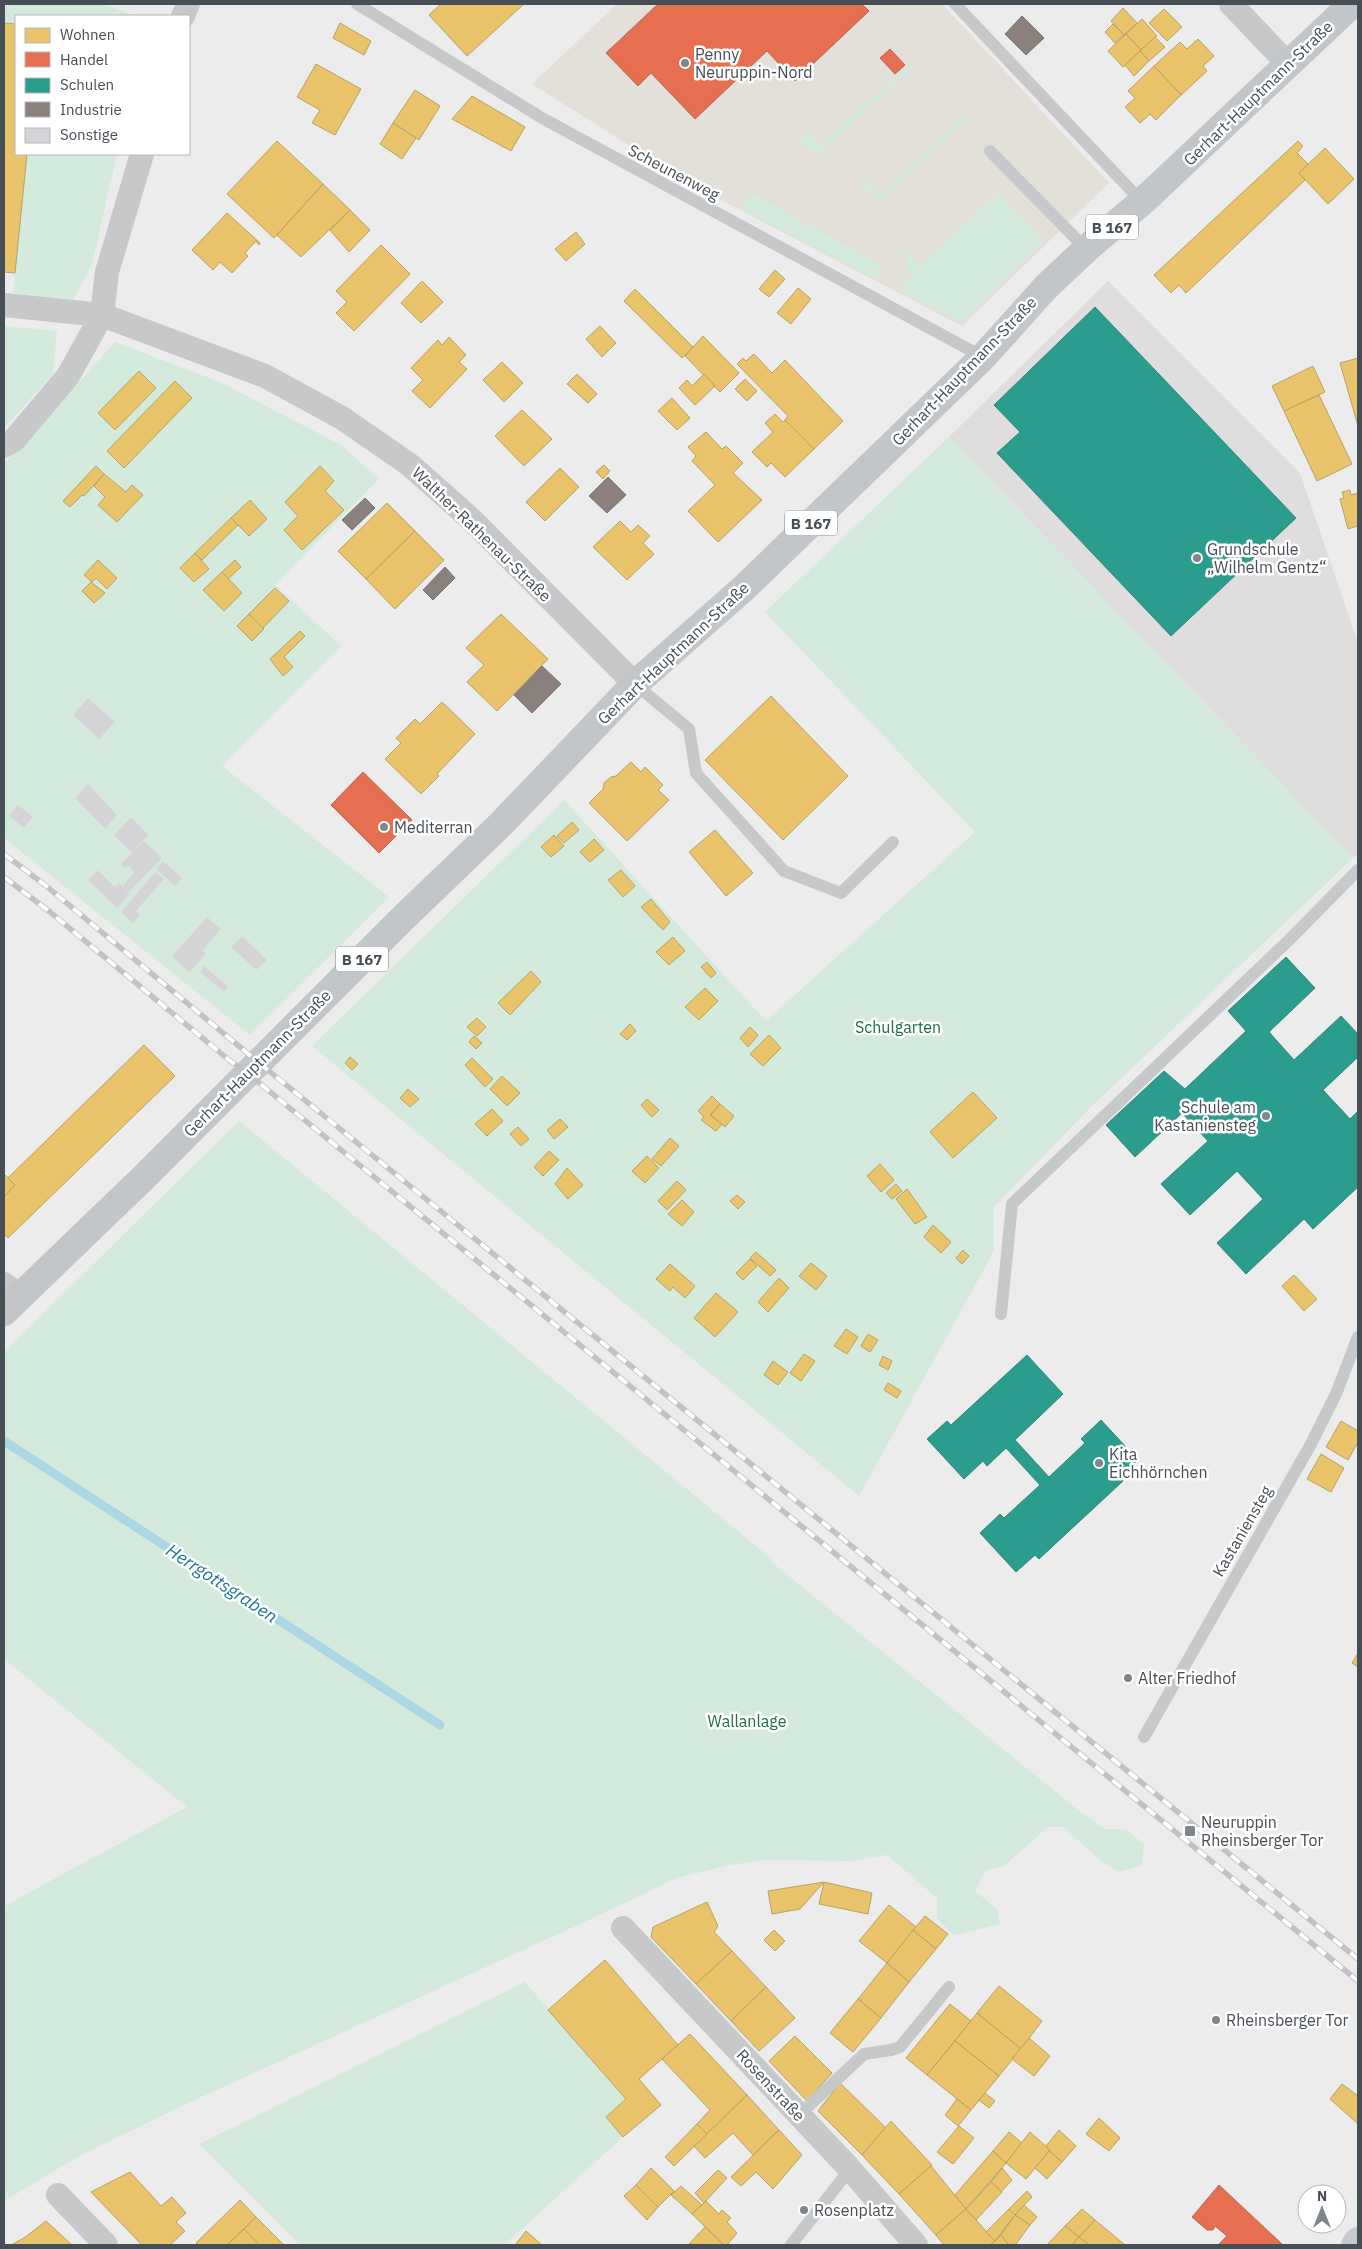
<svg xmlns="http://www.w3.org/2000/svg" width="1362" height="2249" font-family="'IBM Plex Sans',sans-serif">
<style>
.commercial{fill:#e2e0d9}
.education{fill:#dfdddd}
.green{fill:#d3eadc}
.homes{fill:#e9c46a;stroke:#b8a164}
.shops{fill:#e76f51;stroke:#b76552}
.schools{fill:#2a9d8f;stroke:#32857e}
.industry{fill:#8a817c;stroke:#767271}
.lines{fill:none;stroke-linecap:round;stroke-linejoin:round}
.stream{stroke:#abd7e4;stroke-width:9}
.building{fill:#d4d4d7;stroke:#dededf}
.service{stroke:#c7c8ca;stroke-width:12}
.minor{stroke:#c7c8ca;stroke-width:24}
.secondary{stroke:#c7c9cc;stroke-width:28}
.primary{stroke:#c3c6c8;stroke-width:28}
.rail-casing{stroke:#c2c2c4;stroke-width:5.5}
.rail{stroke:#fff;stroke-width:4;stroke-dasharray:11;stroke-linecap:butt}
.poi-dot{fill:#80858a;stroke:#fff;stroke-width:2}
.labels{text-anchor:middle;dominant-baseline:central;stroke-width:5;stroke-linejoin:round;paint-order:stroke}
.shield{fill:#fff;stroke:#7e8389;stroke-width:1}
.shield-label{font-size:15px;font-weight:bold;fill:#464e56}
.poi-label{font-size:16px;fill:#464e56;stroke:#fff;text-anchor:start}
.street-label{font-size:16px;fill:#464e56;stroke:#fff}
.park-label{font-size:16px;fill:#206e48;stroke:#fff}
.water-label{font-size:18px;font-style:italic;fill:#1c7893;stroke:#fff}
</style>
<rect width="100%" height="100%" fill="#edecec"/>
<polygon class="commercial" points="617,4 942,4 1109,183 962,326 648,162 638,151 532,84"/>
<polygon class="education" points="1108,281 1300,473 1358,643 1358,853 1353,858 949,437"/>
<g class="green">
<polygon points="4,4 104,4 137,16 16,16 16,24 4,23"/>
<polygon points="914,60 917,63 819,153 797,143 806,132 820,146"/>
<polygon points="966,115 969,118 881,199 859,187 866,180 880,195"/>
<polygon points="27,154 117,154 92,264 72,302 13,293"/>
<polygon points="999,192 1043,242 962,323 901,291 913,272 908,268 905,251 906,250 920,265"/>
<polygon points="752,193 883,266 876,279 742,210"/>
<polygon points="4,326 57,331 53,374 4,428"/>
<polygon points="115,342 220,382 341,445 379,479 275,585 341,646 222,766 389,897 250,1035 4,838 4,462 11,457"/>
<polygon points="949,437 1353,858 1093,1105 994,1207 994,1251 859,1496 312,1046 564,800 766,1021 975,832 765,612"/>
<polygon points="239,1121 773,1560 770,1561 1082,1813 1105,1829 1125,1829 1144,1844 1142,1865 1119,1872 1099,1859 1063,1827 1048,1827 1004,1866 986,1870 975,1891 997,1909 1000,1924 954,1935 937,1919 937,1898 887,1855 851,1861 764,1860 730,1865 677,1878 578,1925 186,2104 76,2158 4,2201 4,1906 187,1807 4,1659 4,1352"/>
<polygon points="525,1982 626,2099 606,2117 623,2137 504,2245 300,2245 199,2144"/>
</g>
<g class="homes">
<polygon points="441,4 524,4 467,56 429,15"/>
<polygon points="1123,8 1137,23 1124,35 1111,21"/>
<polygon points="1164,9 1182,27 1167,41 1149,23"/>
<polygon points="1142,19 1157,36 1141,50 1126,34"/>
<polygon points="4,23 16,24 16,154 27,154 15,273 4,272"/>
<polygon points="340,23 371,41 364,55 333,38"/>
<polygon points="1113,24 1124,35 1115,43 1105,32"/>
<polygon points="1126,34 1141,50 1123,67 1108,51"/>
<polygon points="1155,37 1165,47 1149,61 1140,51"/>
<polygon points="1198,39 1214,56 1203,66 1207,71 1181,95 1154,66 1180,42 1187,49"/>
<polygon points="1140,51 1149,61 1134,76 1125,65"/>
<polygon points="316,64 361,89 335,135 312,123 320,110 297,97"/>
<polygon points="1154,66 1181,95 1156,120 1150,114 1140,123 1125,107 1135,98 1128,91"/>
<polygon points="415,90 440,106 419,140 393,123"/>
<polygon points="472,96 525,127 511,151 452,119"/>
<polygon points="393,123 416,138 402,159 380,144"/>
<polygon points="277,141 323,184 274,238 227,194"/>
<polygon points="1298,141 1303,146 1297,153 1308,164 1299,173 1305,180 1186,293 1179,285 1171,293 1154,275"/>
<polygon points="1325,148 1354,179 1328,204 1299,173"/>
<polygon points="323,184 350,210 301,257 277,235"/>
<polygon points="350,210 370,230 349,252 330,230"/>
<polygon points="227,213 260,243 259,245 256,241 245,253 248,256 232,273 220,262 213,270 192,250"/>
<polygon points="576,232 585,244 566,261 555,249"/>
<polygon points="381,245 410,274 354,331 336,313 347,302 336,291"/>
<polygon points="775,270 785,279 769,297 759,289"/>
<polygon points="422,281 443,302 421,323 401,303"/>
<polygon points="798,288 811,299 791,324 777,313"/>
<polygon points="635,289 693,347 682,358 624,301"/>
<polygon points="600,326 616,343 602,357 586,339"/>
<polygon points="703,336 739,373 720,392 685,356"/>
<polygon points="449,337 466,355 459,362 467,369 430,408 412,391 423,380 411,368 438,340 442,345"/>
<polygon points="754,354 772,373 785,360 843,421 814,449 785,420 788,416 737,364 743,358 746,361"/>
<polygon points="1358,358 1358,426 1340,363"/>
<polygon points="502,362 523,383 504,402 483,380"/>
<polygon points="1313,366 1325,392 1284,411 1272,386"/>
<polygon points="139,371 156,388 115,430 98,413"/>
<polygon points="577,374 597,394 588,403 567,384"/>
<polygon points="704,374 715,386 695,405 679,388 687,380 692,386"/>
<polygon points="745,379 757,391 747,401 735,389"/>
<polygon points="175,381 192,398 124,468 107,451"/>
<polygon points="1319,395 1352,464 1317,481 1284,411"/>
<polygon points="672,398 690,418 677,430 658,411"/>
<polygon points="522,410 552,439 524,466 495,436"/>
<polygon points="775,414 783,422 785,420 814,449 785,477 771,463 767,467 752,452 773,432 765,423"/>
<polygon points="706,432 722,449 726,446 743,463 733,473 762,500 718,542 688,511 715,485 692,461 696,456 688,447"/>
<polygon points="604,465 610,471 603,479 596,472"/>
<polygon points="96,466 104,474 84,496 82,495 70,507 63,501"/>
<polygon points="320,466 334,481 325,491 344,510 302,550 284,530 298,516 285,502"/>
<polygon points="560,468 579,487 545,521 526,502"/>
<polygon points="104,474 126,492 132,485 143,495 117,522 98,505 105,497 94,486"/>
<polygon points="1350,490 1351,495 1358,493 1358,526 1348,529 1340,499 1344,498 1342,492"/>
<polygon points="250,500 267,519 249,536 231,518"/>
<polygon points="387,503 415,531 366,579 338,551"/>
<polygon points="231,518 238,525 202,560 195,553"/>
<polygon points="620,521 631,532 638,525 650,536 643,543 654,554 627,580 593,547"/>
<polygon points="415,531 444,560 395,609 366,579"/>
<polygon points="195,553 209,569 194,582 180,568"/>
<polygon points="98,560 117,578 107,589 96,578 92,582 84,575"/>
<polygon points="235,560 241,567 228,579 222,572"/>
<polygon points="222,572 242,593 224,611 203,590"/>
<polygon points="91,582 105,593 94,603 82,591"/>
<polygon points="275,588 289,601 263,628 249,614"/>
<polygon points="249,614 264,629 252,641 237,626"/>
<polygon points="501,614 548,659 497,711 467,682 484,665 466,648"/>
<polygon points="300,631 305,636 284,657 293,667 283,676 270,659"/>
<polygon points="771,696 848,776 783,840 705,760"/>
<polygon points="442,702 475,734 437,774 439,776 421,794 385,759 401,743 396,738 415,719 420,724"/>
<polygon points="631,762 641,772 645,767 663,785 658,790 669,800 627,841 589,803 603,789 604,783 611,777 616,776"/>
<polygon points="572,822 579,830 564,843 557,836"/>
<polygon points="715,830 753,873 726,896 689,852"/>
<polygon points="554,835 564,846 551,857 541,847"/>
<polygon points="594,839 604,850 590,862 580,852"/>
<polygon points="621,870 635,886 623,897 608,880"/>
<polygon points="651,899 670,922 663,930 641,907"/>
<polygon points="673,937 685,951 669,965 656,952"/>
<polygon points="707,962 716,973 711,978 701,967"/>
<polygon points="531,971 541,982 510,1015 498,1003"/>
<polygon points="705,988 718,1001 699,1020 685,1007"/>
<polygon points="477,1018 486,1027 477,1036 467,1027"/>
<polygon points="630,1024 636,1031 627,1040 620,1034"/>
<polygon points="750,1027 758,1035 748,1047 740,1038"/>
<polygon points="769,1035 781,1048 763,1066 750,1054"/>
<polygon points="474,1036 482,1043 476,1049 469,1042"/>
<polygon points="144,1045 175,1076 8,1238 4,1234 4,1197 15,1185 8,1178"/>
<polygon points="350,1057 358,1064 352,1070 345,1063"/>
<polygon points="472,1058 493,1079 485,1087 465,1065"/>
<polygon points="502,1076 520,1093 507,1106 490,1089"/>
<polygon points="408,1089 419,1099 410,1107 400,1098"/>
<polygon points="973,1092 997,1118 953,1158 930,1132"/>
<polygon points="712,1096 720,1104 710,1115 722,1124 716,1131 701,1120 704,1117 698,1111"/>
<polygon points="647,1099 659,1110 652,1117 641,1105"/>
<polygon points="720,1104 734,1116 725,1127 711,1115"/>
<polygon points="492,1109 503,1121 487,1136 475,1124"/>
<polygon points="560,1119 568,1127 554,1139 547,1130"/>
<polygon points="518,1127 529,1139 521,1146 510,1134"/>
<polygon points="670,1138 679,1146 661,1166 652,1159"/>
<polygon points="549,1151 559,1160 543,1176 534,1167"/>
<polygon points="647,1156 659,1168 645,1183 632,1171"/>
<polygon points="880,1164 894,1180 881,1192 867,1176"/>
<polygon points="567,1168 583,1185 568,1199 555,1184"/>
<polygon points="4,1174 15,1185 4,1197"/>
<polygon points="677,1181 686,1190 667,1210 658,1201"/>
<polygon points="896,1184 902,1191 892,1199 886,1193"/>
<polygon points="907,1189 927,1217 915,1224 896,1199"/>
<polygon points="737,1195 745,1202 738,1209 730,1201"/>
<polygon points="682,1200 694,1212 682,1226 668,1214"/>
<polygon points="933,1225 951,1242 941,1253 924,1237"/>
<polygon points="963,1250 969,1256 962,1264 956,1258"/>
<polygon points="756,1252 776,1270 770,1276 750,1258"/>
<polygon points="750,1259 757,1266 743,1280 736,1273"/>
<polygon points="811,1263 827,1276 816,1290 799,1276"/>
<polygon points="670,1264 695,1286 685,1298 673,1287 670,1291 656,1279"/>
<polygon points="1294,1275 1317,1299 1304,1311 1282,1286"/>
<polygon points="779,1278 789,1288 768,1312 758,1302"/>
<polygon points="716,1293 738,1312 715,1337 694,1318"/>
<polygon points="846,1329 858,1337 847,1354 834,1346"/>
<polygon points="868,1334 878,1340 870,1352 861,1346"/>
<polygon points="804,1354 815,1361 801,1381 790,1373"/>
<polygon points="883,1356 892,1361 888,1370 879,1365"/>
<polygon points="773,1361 788,1372 778,1385 764,1375"/>
<polygon points="888,1383 901,1391 897,1398 884,1390"/>
<polygon points="1341,1421 1358,1431 1358,1442 1348,1460 1326,1447"/>
<polygon points="1321,1454 1344,1468 1331,1492 1307,1479"/>
<polygon points="1358,1653 1358,1667 1352,1663"/>
<polygon points="824,1882 872,1893 868,1914 819,1904"/>
<polygon points="824,1882 800,1909 772,1914 768,1891"/>
<polygon points="707,1902 718,1926 714,1932 732,1951 696,1984 651,1937 653,1927"/>
<polygon points="889,1905 916,1927 887,1963 859,1941"/>
<polygon points="925,1916 948,1934 936,1949 913,1930"/>
<polygon points="774,1930 785,1941 775,1951 764,1940"/>
<polygon points="913,1930 936,1949 909,1982 887,1963"/>
<polygon points="732,1951 766,1987 731,2021 696,1984"/>
<polygon points="605,1960 678,2045 639,2079 661,2105 623,2137 606,2117 626,2099 548,2010"/>
<polygon points="887,1963 909,1982 881,2018 858,1999"/>
<polygon points="999,1986 1042,2021 1021,2049 977,2013"/>
<polygon points="766,1987 795,2018 759,2051 731,2021"/>
<polygon points="858,1999 881,2018 853,2052 830,2033"/>
<polygon points="950,2004 971,2021 927,2075 906,2058"/>
<polygon points="977,2013 1021,2049 999,2076 955,2041"/>
<polygon points="690,2034 747,2095 707,2134 697,2124 710,2110 662,2059"/>
<polygon points="795,2036 832,2073 807,2101 769,2061"/>
<polygon points="1029,2038 1050,2056 1034,2076 1012,2059"/>
<polygon points="955,2041 999,2076 971,2110 927,2075"/>
<polygon points="840,2083 886,2128 862,2155 818,2111"/>
<polygon points="1342,2084 1358,2096 1358,2124 1330,2099"/>
<polygon points="985,2093 995,2101 989,2108 979,2100"/>
<polygon points="747,2095 779,2130 753,2155 733,2133 705,2158 694,2146"/>
<polygon points="957,2099 971,2110 958,2126 945,2115"/>
<polygon points="1099,2118 1120,2138 1109,2151 1086,2134"/>
<polygon points="891,2121 932,2165 899,2194 862,2155"/>
<polygon points="697,2124 707,2134 674,2166 665,2157"/>
<polygon points="959,2126 974,2138 953,2164 937,2152"/>
<polygon points="779,2130 802,2155 773,2189 756,2172 741,2186 731,2177"/>
<polygon points="1059,2130 1076,2146 1062,2162 1049,2151 1050,2150 1046,2146"/>
<polygon points="1009,2132 1022,2143 1006,2163 993,2151"/>
<polygon points="1030,2132 1050,2150 1026,2179 1006,2163"/>
<polygon points="993,2151 1006,2163 966,2209 955,2195"/>
<polygon points="1049,2151 1062,2162 1047,2179 1035,2168"/>
<polygon points="931,2166 966,2209 936,2235 899,2194"/>
<polygon points="651,2168 674,2191 658,2207 636,2185"/>
<polygon points="1002,2168 1012,2180 1001,2192 991,2182"/>
<polygon points="718,2170 727,2178 704,2203 695,2193"/>
<polygon points="130,2172 161,2206 172,2197 186,2213 176,2222 185,2231 170,2245 142,2245 91,2192"/>
<polygon points="991,2182 1002,2192 976,2220 966,2209"/>
<polygon points="636,2185 658,2207 647,2220 624,2196"/>
<polygon points="681,2186 702,2205 692,2214 671,2195"/>
<polygon points="1027,2191 1032,2197 1015,2215 1009,2209"/>
<polygon points="240,2200 256,2217 227,2245 198,2245 196,2243"/>
<polygon points="706,2201 719,2214 722,2210 731,2218 727,2222 737,2233 727,2245 724,2245 692,2214"/>
<polygon points="1024,2205 1037,2217 1030,2225 1015,2215"/>
<polygon points="966,2209 995,2241 990,2245 944,2245 936,2235"/>
<polygon points="1009,2209 1015,2215 995,2241 986,2232"/>
<polygon points="1082,2209 1095,2220 1079,2237 1065,2226"/>
<polygon points="1015,2215 1030,2225 1016,2244 1008,2245 1001,2235"/>
<polygon points="256,2217 284,2245 260,2245 244,2229"/>
<polygon points="1095,2220 1125,2245 1089,2245 1079,2237"/>
<polygon points="46,2221 72,2245 11,2245 24,2238"/>
<polygon points="1065,2226 1079,2237 1072,2245 1047,2245"/>
<polygon points="705,2227 724,2245 689,2244"/>
<polygon points="244,2229 260,2245 227,2245 242,2231"/>
<polygon points="526,2231 542,2245 515,2245"/>
<polygon points="1001,2235 1009,2245 990,2245 995,2241"/>
<polygon points="1079,2237 1089,2245 1072,2245"/>
</g>
<g class="shops">
<polygon points="658,4 862,4 869,11 795,81 767,51 695,119 651,73 638,86 606,53"/>
<polygon points="890,49 905,65 895,74 880,58"/>
<polygon points="363,772 412,820 379,853 331,805"/>
<polygon points="1219,2185 1282,2244 1282,2245 1218,2245 1227,2236 1215,2226 1213,2230 1207,2230 1192,2217"/>
</g>
<g class="schools">
<polygon points="1095,307 1296,518 1171,636 997,453 1020,432 994,405"/>
<polygon points="1286,957 1315,988 1269,1032 1294,1060 1341,1016 1358,1034 1358,1057 1323,1090 1350,1119 1358,1111 1358,1187 1313,1229 1304,1219 1246,1274 1217,1243 1263,1199 1237,1171 1190,1215 1161,1184 1208,1141 1182,1113 1135,1157 1106,1125 1164,1071 1185,1089 1246,1031 1228,1011"/>
<polygon points="1027,1355 1063,1394 1015,1440 1049,1477 1085,1443 1081,1439 1101,1420 1138,1460 1119,1477 1123,1481 1039,1559 1035,1555 1016,1572 980,1533 1000,1514 1004,1518 1040,1485 1006,1448 987,1466 983,1461 964,1479 927,1439 947,1421 951,1425"/>
</g>
<g class="industry">
<polygon points="1022,16 1044,38 1026,55 1005,34"/>
<polygon points="608,477 626,495 607,513 589,496"/>
<polygon points="365,498 375,508 352,530 342,520"/>
<polygon points="445,567 455,578 433,600 423,590"/>
<polygon points="542,666 561,684 532,713 514,695"/>
</g>
<g class="lines">
<polyline class="stream" points="4,1441 440,1725"/>
</g>
<g class="building">
<polygon points="88,698 115,722 99,739 73,715"/>
<polygon points="88,784 117,815 105,829 75,798"/>
<polygon points="18,805 33,817 24,828 9,816"/>
<polygon points="131,817 149,835 132,853 114,835"/>
<polygon points="144,841 162,858 129,892 122,887 134,872 128,866 125,868 121,864"/>
<polygon points="163,861 182,878 175,886 156,869"/>
<polygon points="98,870 115,887 119,883 130,894 117,908 88,880"/>
<polygon points="155,872 164,879 136,911 140,915 133,923 121,912"/>
<polygon points="207,917 221,929 203,950 206,954 189,973 172,956"/>
<polygon points="242,936 267,960 256,970 231,947"/>
<polygon points="204,966 228,986 224,992 200,972"/>
</g>
<g class="lines">
<g class="service">
<polyline points="357,4 542,118 983,357"/>
<polyline points="955,4 1142,202"/>
<polyline points="990,151 1086,249"/>
<polyline points="635,684 689,729 696,773 784,871 841,893 893,842"/>
<polyline points="1001,1314 1012,1204 1289,940 1358,870"/>
<polyline points="1144,1737 1311,1444 1336,1394 1358,1337"/>
<polyline points="799,2115 864,2054 891,2050 900,2047 949,1987"/>
<polyline points="791,2245 850,2169"/>
</g>
<g class="minor">
<polyline points="1231,4 1288,64"/>
<polyline points="183,16 188,4"/>
<polyline points="4,305 102,315 265,376 342,418 410,465 472,520 635,684"/>
<polyline points="4,446 14,440 68,376 102,315 107,272 142,154"/>
<polyline points="4,1284 20,1296"/>
<polyline points="623,1928 850,2169 916,2245"/>
<polyline points="58,2195 106,2245"/>
</g>
<polyline class="secondary" points="1355,2245 1358,2241"/>
<polyline class="primary" points="4,1312 142,1179 403,918 501,824 635,684 745,587 983,357 1046,287 1093,243 1142,202 1352,4"/>
<g class="rail-casing">
<g id="rail">
<polyline points="4,854 45,885 258,1062 1358,1959"/>
<polyline points="4,877 50,912 229,1060 247,1073 1358,1981"/>
</g>
</g>
<use href="#rail" class="rail"/>
</g>
<g class="poi-dot">
<circle cx="685" cy="63" r="5"/>
<circle cx="1197" cy="558" r="5"/>
<circle cx="384" cy="827" r="5"/>
<circle cx="1266" cy="1116" r="5"/>
<circle cx="1099" cy="1463" r="5"/>
<circle cx="1128" cy="1678" r="5"/>
<rect x="1184" y="1825" width="12" height="12" rx="2.5"/>
<circle cx="1216" cy="2020" r="5"/>
<circle cx="804" cy="2210" r="5"/>
</g>
<g class="labels">
<g class="shield">
<rect x="1086" y="214.5" width="52" height="25" rx="4"/>
<rect x="785" y="510.5" width="52" height="25" rx="4"/>
<rect x="336" y="946.5" width="52" height="25" rx="4"/>
</g>
<g class="shield-label">
<text x="1112" y="227">B 167</text>
<text x="811" y="523">B 167</text>
<text x="362" y="959">B 167</text>
</g>
<g class="poi-label">
<text x="695" y="54">Penny<tspan x="695" dy="18">Neuruppin-Nord</tspan></text>
<text x="1207" y="549">Grundschule<tspan x="1207" dy="18">„Wilhelm Gentz“</tspan></text>
<text x="394" y="827">Mediterran</text>
<text x="1256" y="1107" text-anchor="end">Schule am<tspan x="1256" dy="18">Kastaniensteg</tspan></text>
<text x="1109" y="1454">Kita<tspan x="1109" dy="18">Eichhörnchen</tspan></text>
<text x="1138" y="1678">Alter Friedhof</text>
<text x="1201" y="1822">Neuruppin<tspan x="1201" dy="18">Rheinsberger Tor</tspan></text>
<text x="1226" y="2020">Rheinsberger Tor</text>
<text x="814" y="2210">Rosenplatz</text>
</g>
<g class="street-label">
<text transform="translate(1258 93) rotate(-44)">Gerhart-Hauptmann-Straße</text>
<text transform="translate(674 172) rotate(28)">Scheunenweg</text>
<text transform="translate(964 371) rotate(-46)">Gerhart-Hauptmann-Straße</text>
<text transform="translate(482 534) rotate(44)">Walther-Rathenau-Straße</text>
<text transform="translate(673 653) rotate(-43)">Gerhart-Hauptmann-Straße</text>
<text transform="translate(257 1063) rotate(-45)">Gerhart-Hauptmann-Straße</text>
<text transform="translate(1242 1531) rotate(-60)">Kastaniensteg</text>
<text transform="translate(771 2085) rotate(47)">Rosenstraße</text>
</g>
<g class="park-label">
<text x="898" y="1027">Schulgarten</text>
<text x="747" y="1721">Wallanlage</text>
</g>
<g class="water-label">
<text transform="translate(222 1583) rotate(33)">Herrgottsgraben</text>
</g>
</g>
<rect width="1362" height="2249" fill="none" stroke="#464e56" stroke-width="10"/>
<rect x="15" y="15" width="175" height="140" fill="#ffffff" stroke="#b5b8bb"/>
<rect x="25" y="28" width="25" height="15" fill="#e9c46a" stroke="#b5b8bb"/>
<text x="60" y="40" font-size="15" fill="#464e56">Wohnen</text>
<rect x="25" y="52" width="25" height="15" fill="#e76f51" stroke="#b5b8bb"/>
<text x="60" y="65" font-size="15" fill="#464e56">Handel</text>
<rect x="25" y="78" width="25" height="15" fill="#2a9d8f" stroke="#b5b8bb"/>
<text x="60" y="90" font-size="15" fill="#464e56">Schulen</text>
<rect x="25" y="102" width="25" height="15" fill="#8a817c" stroke="#b5b8bb"/>
<text x="60" y="115" font-size="15" fill="#464e56">Industrie</text>
<rect x="25" y="128" width="25" height="15" fill="#d4d4d7" stroke="#b5b8bb"/>
<text x="60" y="140" font-size="15" fill="#464e56">Sonstige</text>
<g transform="translate(1322 2209)"><circle r="24" fill="#ffffff" stroke="#b5b8bb"/>
<path d="M0-4L9 19L0 12L-9 19Z" fill="#80858a"/>
<text y="-8" font-size="14" font-weight="bold" text-anchor="middle" fill="#464e56">N</text>
</g>
</svg>
